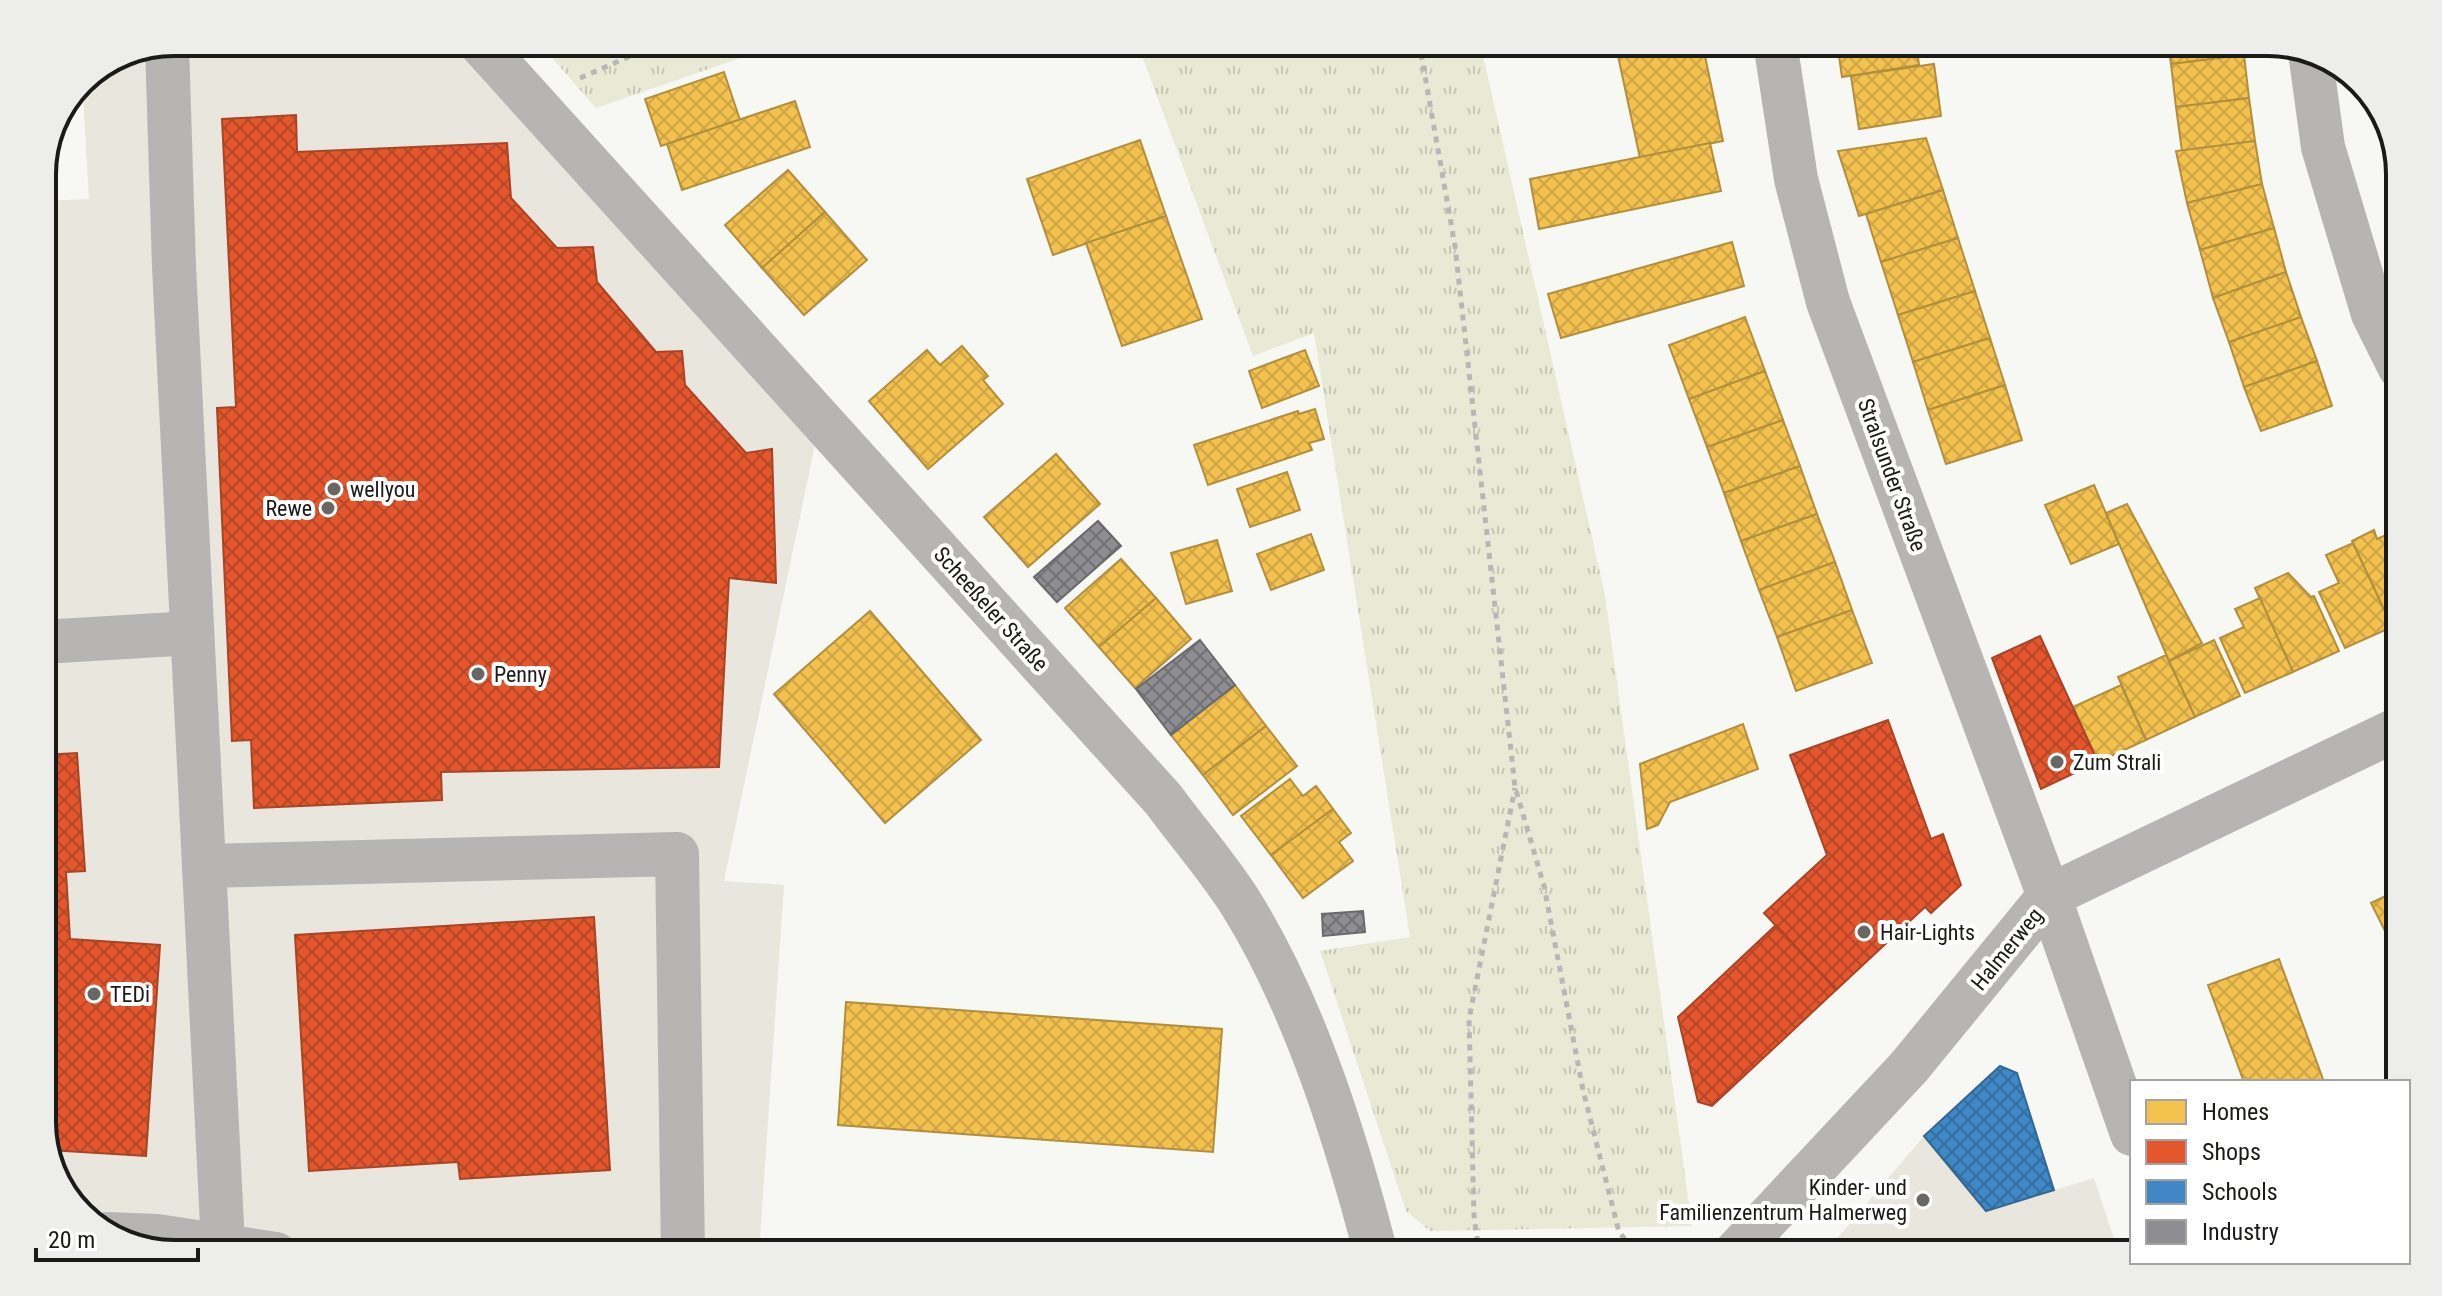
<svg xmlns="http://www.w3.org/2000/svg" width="2442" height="1296" font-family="'Roboto Condensed',sans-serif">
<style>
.built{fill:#e8e6dd}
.park{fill:url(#park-tufts)}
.homes{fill:url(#homes-cross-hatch);stroke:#b18f3e;stroke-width:2}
.shops{fill:url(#shops-cross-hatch);stroke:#a74527;stroke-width:2}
.schools{fill:url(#schools-cross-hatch);stroke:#346791;stroke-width:2}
.industry{fill:url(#industry-cross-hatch);stroke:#6a6a6d;stroke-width:2}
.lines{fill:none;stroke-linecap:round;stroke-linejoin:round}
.path{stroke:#b8b7b6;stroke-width:5;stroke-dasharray:6 6;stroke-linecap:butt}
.minor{stroke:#b6b5b3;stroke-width:44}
.poi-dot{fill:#676764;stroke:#fff;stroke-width:3}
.labels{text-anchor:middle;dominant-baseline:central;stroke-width:8;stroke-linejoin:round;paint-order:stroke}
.street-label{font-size:22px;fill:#1a1a17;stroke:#fff}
.poi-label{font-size:22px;fill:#1a1a17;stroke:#fff;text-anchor:start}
.rim{fill:none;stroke:#1a1a17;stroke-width:4}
</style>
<defs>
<pattern id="park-tufts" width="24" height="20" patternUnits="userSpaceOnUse" patternTransform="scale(2)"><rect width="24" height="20" fill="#e8ead5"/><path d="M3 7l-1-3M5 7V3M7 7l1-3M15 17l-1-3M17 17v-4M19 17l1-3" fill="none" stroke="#c6c8b6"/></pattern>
<pattern id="homes-cross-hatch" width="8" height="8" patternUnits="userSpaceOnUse" patternTransform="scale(2)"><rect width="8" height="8" fill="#f2c14e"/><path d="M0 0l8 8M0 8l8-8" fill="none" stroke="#cfa543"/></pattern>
<pattern id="shops-cross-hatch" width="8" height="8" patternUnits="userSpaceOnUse" patternTransform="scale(2)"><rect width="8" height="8" fill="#e4572e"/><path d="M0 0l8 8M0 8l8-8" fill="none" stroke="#b84726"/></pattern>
<pattern id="schools-cross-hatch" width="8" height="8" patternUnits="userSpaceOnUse" patternTransform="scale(2)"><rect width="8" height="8" fill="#3f88c5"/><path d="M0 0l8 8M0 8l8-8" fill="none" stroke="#346e9f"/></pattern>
<pattern id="industry-cross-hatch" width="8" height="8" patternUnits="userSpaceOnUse" patternTransform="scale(2)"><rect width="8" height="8" fill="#8d8d92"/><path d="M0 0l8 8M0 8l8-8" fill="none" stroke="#727276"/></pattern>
</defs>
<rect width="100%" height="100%" fill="#f7f7f3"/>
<g class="built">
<polygon points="174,42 459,42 817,435 724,881 784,885 759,1254 174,1254 115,1240 65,1196 42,1131 42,201 89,199 82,80"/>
<polygon points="1924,1136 1986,1211 2094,1178 2119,1254 1824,1254"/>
</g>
<g class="park">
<polygon points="547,42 786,42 596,108 540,44"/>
<polygon points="1137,42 1480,42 1605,595 1692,1226 1430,1231 1406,1211 1320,951 1410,937 1314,333 1253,356"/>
</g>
<g class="homes">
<polygon points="1615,42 1702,42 1723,141 1640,158"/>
<polygon points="1837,42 1916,42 1919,65 1842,77"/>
<polygon points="2168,42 2242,42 2244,55 2171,64"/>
<polygon points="2244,55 2249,98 2176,107 2171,64"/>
<polygon points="1934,64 1941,116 1859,129 1851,76"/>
<polygon points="724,72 740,120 661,146 645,99"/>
<polygon points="2249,98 2255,141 2182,151 2176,107"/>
<polygon points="795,101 810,147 682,190 667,144"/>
<polygon points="1926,138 1943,190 1859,216 1838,151"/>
<polygon points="1140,140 1166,216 1053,255 1027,179"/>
<polygon points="2255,141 2262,184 2187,203 2176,151"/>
<polygon points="1710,143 1721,191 1539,229 1530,179"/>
<polygon points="788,170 825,212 762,268 725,225"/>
<polygon points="2262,184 2274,228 2200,250 2187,203"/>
<polygon points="1943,190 1958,238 1881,262 1866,214"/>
<polygon points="825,212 867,260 804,315 762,268"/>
<polygon points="1166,216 1202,319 1122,346 1086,243"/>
<polygon points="2274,228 2286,272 2213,298 2200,250"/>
<polygon points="1958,238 1975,291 1898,315 1881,262"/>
<polygon points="1732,242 1744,286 1561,338 1548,294"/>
<polygon points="2286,272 2301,317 2229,342 2213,298"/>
<polygon points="1975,291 1990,338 1913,362 1898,315"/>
<polygon points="1745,317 1765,371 1689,399 1669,345"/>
<polygon points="2301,317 2317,361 2244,387 2229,342"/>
<polygon points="1990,338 2005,385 1928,410 1913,362"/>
<polygon points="962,346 988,376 983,380 1003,404 928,469 869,401 927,350 940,365"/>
<polygon points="1305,350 1319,386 1262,408 1249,371"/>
<polygon points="2317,361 2332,406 2261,431 2244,387"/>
<polygon points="1765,371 1783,420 1707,447 1689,399"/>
<polygon points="2005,385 2022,440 1946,464 1928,410"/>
<polygon points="1315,409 1324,439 1309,443 1312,450 1208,485 1194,445 1298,411 1299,414"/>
<polygon points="1783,420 1800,466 1724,493 1707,447"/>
<polygon points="1056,454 1100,504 1028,567 984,517"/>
<polygon points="1800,466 1817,514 1741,541 1724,493"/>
<polygon points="1287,472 1300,510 1250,527 1237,489"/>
<polygon points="2094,485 2119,544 2071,564 2045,505"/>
<polygon points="2127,504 2202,643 2169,661 2106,513"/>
<polygon points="1817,514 1835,562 1759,590 1741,541"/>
<polygon points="2400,529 2400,623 2392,627 2352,541 2374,530 2377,539"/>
<polygon points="1311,534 1324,570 1271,590 1257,554"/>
<polygon points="1217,540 1232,591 1186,604 1171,553"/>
<polygon points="2353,543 2392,627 2345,648 2319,592 2339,583 2326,555"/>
<polygon points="1121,559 1156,598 1099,647 1065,608"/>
<polygon points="1835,562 1852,610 1777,637 1759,590"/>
<polygon points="2288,573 2311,597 2314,596 2339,651 2293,672 2255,588"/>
<polygon points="1156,598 1191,639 1135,688 1099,647"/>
<polygon points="2260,598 2293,672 2245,693 2220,638 2244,627 2235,609"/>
<polygon points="1852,610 1872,663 1796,691 1777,637"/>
<polygon points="870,611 981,740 885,823 774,694"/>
<polygon points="2214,640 2240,696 2195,717 2169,661"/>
<polygon points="2166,655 2195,717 2146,740 2118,677"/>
<polygon points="1235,685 1266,726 1203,775 1171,735"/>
<polygon points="2121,685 2146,740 2098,762 2073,707"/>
<polygon points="1743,724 1758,769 1670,802 1658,825 1647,829 1640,764"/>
<polygon points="1266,726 1297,766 1233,815 1203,775"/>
<polygon points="1290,779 1303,796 1316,786 1333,809 1271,855 1241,816"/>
<polygon points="1333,809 1351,833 1339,842 1353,861 1303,898 1271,855"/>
<polygon points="2400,889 2400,961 2371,903"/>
<polygon points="2279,959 2324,1082 2244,1082 2208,985"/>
<polygon points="846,1002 1222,1029 1213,1152 838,1125"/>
</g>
<g class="shops">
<polygon points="296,115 297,152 507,143 511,198 557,248 593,247 597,282 656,352 682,351 685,385 746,453 772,449 776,583 729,578 719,767 441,772 442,800 254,808 251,740 232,741 217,408 236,407 222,119"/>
<polygon points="2040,636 2098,762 2041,789 1992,658"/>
<polygon points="1888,720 1931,839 1943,834 1961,885 1931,913 1925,907 1836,990 1764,913 1827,855 1790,755"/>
<polygon points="77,753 85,871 66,872 70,939 160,945 146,1156 49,1150 42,1131 42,755"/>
<polygon points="594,917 610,1170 460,1179 458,1162 309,1171 295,935"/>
<polygon points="1776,925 1836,990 1712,1106 1698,1102 1678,1017"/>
</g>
<g class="schools">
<polygon points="2000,1066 2017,1073 2054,1190 1986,1211 1924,1136"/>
<polygon points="1922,1245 1924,1254 1889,1254"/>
</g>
<g class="industry">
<polygon points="1098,521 1121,546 1057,602 1034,577"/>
<polygon points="1200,640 1235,685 1171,735 1136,689"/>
<polygon points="1363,911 1365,932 1323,936 1322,914"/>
</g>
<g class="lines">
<g class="path">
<polyline points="1419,42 1455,246 1515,787 1544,886 1583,1090 1619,1232 1637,1254"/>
<polyline points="580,78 663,42"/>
<polyline points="1479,1254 1474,1215 1469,1019 1515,788"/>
</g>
<g class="minor">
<path d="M479,42L1163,799C1188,833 1217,866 1240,902C1304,1004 1346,1138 1376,1254"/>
<polyline points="1775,42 1796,179 1828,302 2049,896 2132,1134"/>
<polyline points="167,45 174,267 223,1245"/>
<polyline points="2310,52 2323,147 2373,314 2400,368"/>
<polyline points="42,642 192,633"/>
<polyline points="204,866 677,854 683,1254"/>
<polyline points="108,1234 157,1236 276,1254"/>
<polyline points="1734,1254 1909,1067 2049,896 2400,728"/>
</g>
</g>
<g class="poi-dot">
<circle cx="334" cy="489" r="8"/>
<circle cx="328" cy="508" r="8"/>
<circle cx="478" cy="674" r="8"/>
<circle cx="2057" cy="762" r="8"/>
<circle cx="1864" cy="932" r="8"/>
<circle cx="94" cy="994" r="8"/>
<circle cx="1923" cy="1200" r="8"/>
</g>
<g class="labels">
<g class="street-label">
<text transform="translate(1892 475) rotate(70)">Stralsunder Straße</text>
<text transform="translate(991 609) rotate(48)">Scheeßeler Straße</text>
<text transform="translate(2007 949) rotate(-51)">Halmerweg</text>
</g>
<g class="poi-label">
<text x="350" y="489">wellyou</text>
<text x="312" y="508" text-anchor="end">Rewe</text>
<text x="494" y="674">Penny</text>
<text x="2073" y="762">Zum Strali</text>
<text x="1880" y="932">Hair-Lights</text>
<text x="110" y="994">TEDi</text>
<text x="1907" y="1187" text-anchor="end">Kinder- und<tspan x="1907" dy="25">Familienzentrum Halmerweg</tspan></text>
</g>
</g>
<path d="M0 0H2442V1296H0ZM174 56H2268A118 118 0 0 1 2386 174V1122A118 118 0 0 1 2268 1240H174A118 118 0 0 1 56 1122V174A118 118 0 0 1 174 56Z" fill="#ededec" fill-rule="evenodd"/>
<path class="rim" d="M174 56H2268A118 118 0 0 1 2386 174V1122A118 118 0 0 1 2268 1240H174A118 118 0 0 1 56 1122V174A118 118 0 0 1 174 56Z"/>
<rect x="2130" y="1080" width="280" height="184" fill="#ffffff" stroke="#a3a3a2" stroke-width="2"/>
<rect x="2146" y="1100" width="40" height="24" fill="#f2c14e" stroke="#a3a3a2" stroke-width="2"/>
<text x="2202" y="1120" font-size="24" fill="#1a1a17">Homes</text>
<rect x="2146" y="1140" width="40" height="24" fill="#e4572e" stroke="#a3a3a2" stroke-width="2"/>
<text x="2202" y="1160" font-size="24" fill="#1a1a17">Shops</text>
<rect x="2146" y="1180" width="40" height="24" fill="#3f88c5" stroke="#a3a3a2" stroke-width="2"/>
<text x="2202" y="1200" font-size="24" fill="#1a1a17">Schools</text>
<rect x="2146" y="1220" width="40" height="24" fill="#8d8d92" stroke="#a3a3a2" stroke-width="2"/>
<text x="2202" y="1240" font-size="24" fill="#1a1a17">Industry</text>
<path d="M36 1248v12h162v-12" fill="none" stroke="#1a1a17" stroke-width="4"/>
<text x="48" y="1248" font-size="24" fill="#1a1a17" stroke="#ffffff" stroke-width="6" paint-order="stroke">20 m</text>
</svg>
